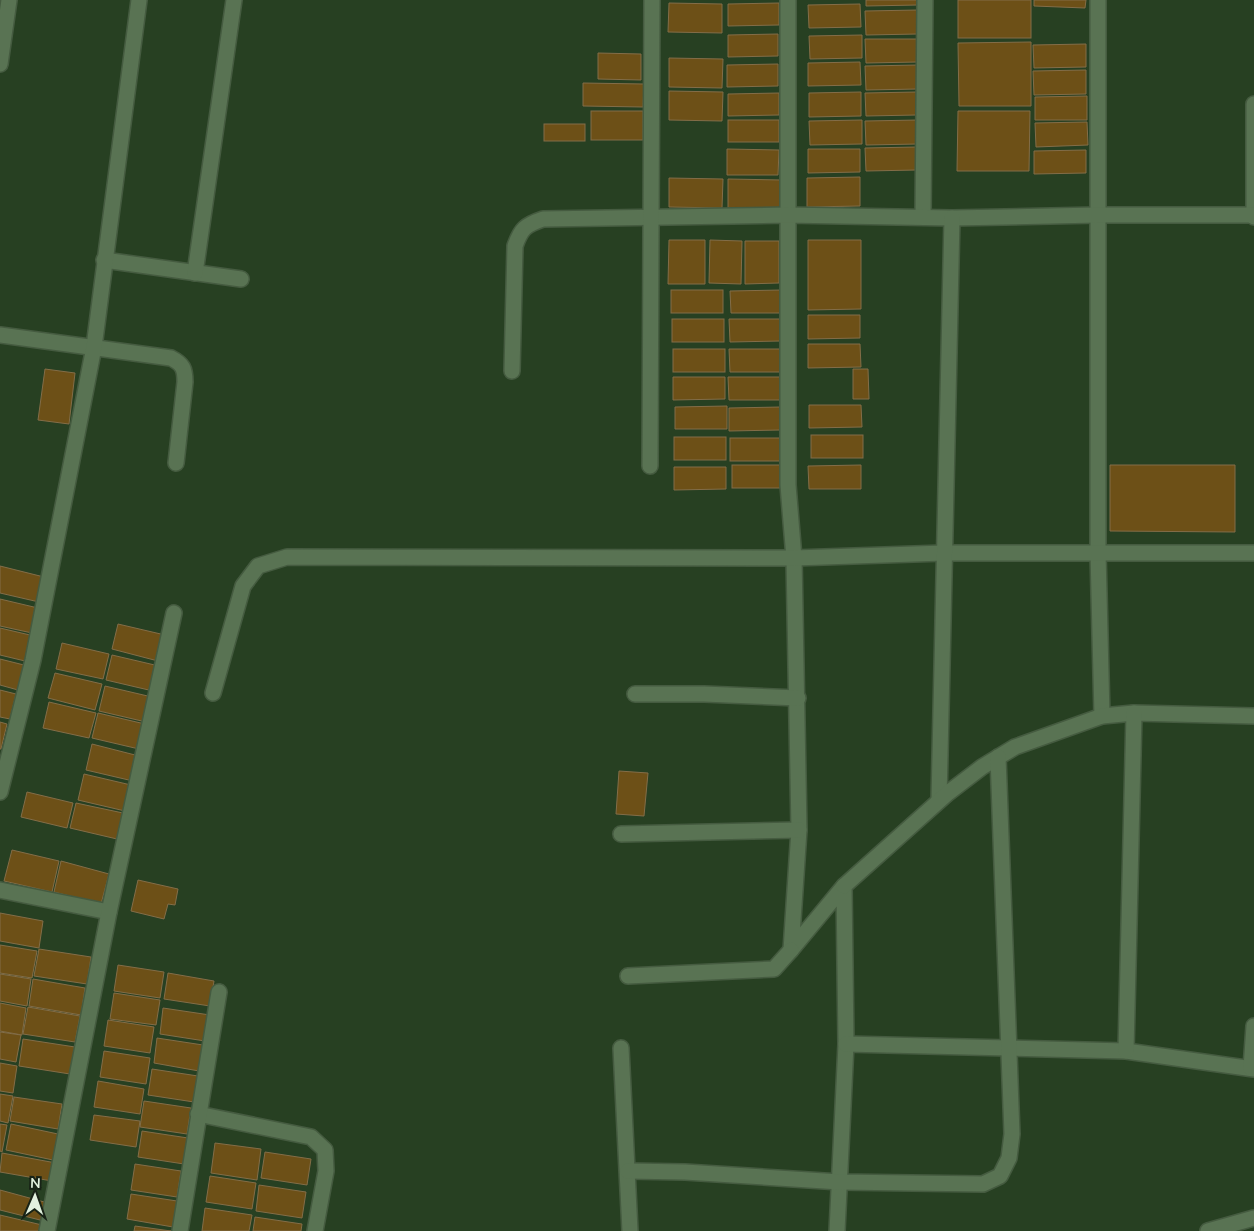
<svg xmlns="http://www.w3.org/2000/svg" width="1254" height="1231" font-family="'Nunito Sans',sans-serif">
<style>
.building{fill:#6d5017;stroke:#836d48}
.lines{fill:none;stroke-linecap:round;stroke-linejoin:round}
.minor-casing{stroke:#455b40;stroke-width:18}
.minor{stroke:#597353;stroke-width:15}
</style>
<rect width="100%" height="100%" fill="#274022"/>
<g class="building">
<polygon points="866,0 918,0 918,5 866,6"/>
<rect x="958" y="0" width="73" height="38"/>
<polygon points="1034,0 1086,0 1085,8 1034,6"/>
<polygon points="669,3 722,4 722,33 668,32"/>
<polygon points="779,3 779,25 728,26 728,4"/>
<polygon points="860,4 861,27 809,28 808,5"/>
<polygon points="918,10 918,34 866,35 865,11"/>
<polygon points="778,34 778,56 728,57 728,35"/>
<polygon points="862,35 862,58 810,59 809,36"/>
<polygon points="865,39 917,39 918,62 866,63"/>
<polygon points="1031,42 1031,106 959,106 958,43"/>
<polygon points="1086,44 1086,67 1034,68 1033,45"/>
<polygon points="598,53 641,54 641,80 598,79"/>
<polygon points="669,58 723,59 722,88 669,87"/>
<polygon points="860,62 861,85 808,86 808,63"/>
<polygon points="778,64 778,86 727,87 727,65"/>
<polygon points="918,65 918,89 866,90 865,66"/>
<polygon points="1086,70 1086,94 1034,95 1033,71"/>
<polygon points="583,83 644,84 643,107 583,106"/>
<polygon points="669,91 723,92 722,121 669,120"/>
<polygon points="861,92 861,116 809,117 809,93"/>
<polygon points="917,92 917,115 866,116 865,93"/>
<polygon points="779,93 779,115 728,116 728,94"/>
<polygon points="1087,96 1087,120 1035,120 1035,97"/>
<rect x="591" y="111" width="52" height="29"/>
<polygon points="958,111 1030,111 1029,171 957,171"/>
<rect x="728" y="120" width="51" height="22"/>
<polygon points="862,120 862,144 810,145 809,121"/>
<polygon points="918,120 918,144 866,145 865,121"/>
<polygon points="1087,122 1088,145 1036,147 1035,123"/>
<rect x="544" y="124" width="41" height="17"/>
<polygon points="917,147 917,170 866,171 865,148"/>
<polygon points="727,149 779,150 778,175 727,175"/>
<polygon points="808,149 860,149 860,172 808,173"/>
<polygon points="1086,150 1086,173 1034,174 1034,151"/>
<polygon points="860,177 860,206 807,207 807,178"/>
<polygon points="669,178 723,179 722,208 669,207"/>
<polygon points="728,179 782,180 781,209 728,208"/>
<polygon points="669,240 705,240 705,284 668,284"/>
<polygon points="710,240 742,241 741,284 709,283"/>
<polygon points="808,240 861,240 861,309 808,310"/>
<polygon points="745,241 779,241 779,283 745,284"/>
<rect x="671" y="290" width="52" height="23"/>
<polygon points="782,290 782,313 731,313 730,291"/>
<polygon points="808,315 860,315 860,338 808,339"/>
<rect x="672" y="319" width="52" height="23"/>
<polygon points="729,319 781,319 781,341 730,342"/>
<polygon points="808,344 860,344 861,367 808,368"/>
<rect x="673" y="349" width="52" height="23"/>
<polygon points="729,349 781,349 782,372 730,372"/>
<polygon points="45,369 75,373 69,424 38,420"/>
<polygon points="853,369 868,369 869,399 853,399"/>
<polygon points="673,377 725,377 725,399 673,400"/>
<polygon points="728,377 780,377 781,400 729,400"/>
<polygon points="809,405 861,405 862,427 809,428"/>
<polygon points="727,406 727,429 675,429 675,407"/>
<polygon points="781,407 781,430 729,431 729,408"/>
<rect x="811" y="435" width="52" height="23"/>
<rect x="674" y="437" width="52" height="23"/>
<rect x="730" y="438" width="52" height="23"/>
<rect x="732" y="465" width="52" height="23"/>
<polygon points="861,465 861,489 809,489 808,466"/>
<polygon points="1110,465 1235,465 1235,532 1110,531"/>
<polygon points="674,467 726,467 726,489 674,490"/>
<polygon points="0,566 44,577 39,602 0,593"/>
<polygon points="0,599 38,608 32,633 0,626"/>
<polygon points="118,624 165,635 158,661 112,649"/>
<polygon points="0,628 30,635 25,661 0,655"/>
<polygon points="62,643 109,654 103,679 56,669"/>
<polygon points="112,655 159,666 153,691 106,680"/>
<polygon points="0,659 24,665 18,690 0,685"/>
<polygon points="55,673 102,684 95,710 48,698"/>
<polygon points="105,686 152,697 146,722 99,711"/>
<polygon points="0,690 16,694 10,719 0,717"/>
<polygon points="49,702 96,713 89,738 43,728"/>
<polygon points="98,713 145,724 139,749 92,738"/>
<polygon points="0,722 7,724 1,749 0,749"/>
<polygon points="92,744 139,756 133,781 86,770"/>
<polygon points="619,771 648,773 644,816 616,814"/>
<polygon points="84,774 131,785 125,811 78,800"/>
<polygon points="27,792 73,803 67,828 21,817"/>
<polygon points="76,803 123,813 117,839 70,828"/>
<polygon points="12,850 59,861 52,892 4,881"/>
<polygon points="61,861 109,874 101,904 54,892"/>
<polygon points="138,880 178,889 175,905 168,904 164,919 131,911"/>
<polygon points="0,913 43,921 39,948 0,941"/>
<polygon points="0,945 37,951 32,978 0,973"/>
<polygon points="39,949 91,957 87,984 34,976"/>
<polygon points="118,965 164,972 160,998 114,991"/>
<polygon points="168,973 214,981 210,1006 164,999"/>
<polygon points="0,974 31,979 27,1006 0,1001"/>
<polygon points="33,979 85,988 81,1015 29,1006"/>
<polygon points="114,993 160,1000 156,1025 110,1019"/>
<polygon points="0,1003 26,1008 22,1035 0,1031"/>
<polygon points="28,1007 80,1016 75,1042 23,1034"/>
<polygon points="163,1008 210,1015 205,1041 160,1034"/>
<polygon points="108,1020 154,1027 150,1053 104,1046"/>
<polygon points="0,1032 21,1035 16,1062 0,1059"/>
<polygon points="157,1038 203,1045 199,1071 154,1063"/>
<polygon points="23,1039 75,1047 70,1074 19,1066"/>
<polygon points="104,1051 150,1058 146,1084 100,1077"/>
<polygon points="0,1063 17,1066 13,1093 0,1091"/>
<polygon points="152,1069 198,1076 194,1102 148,1095"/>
<polygon points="98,1081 144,1089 140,1114 94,1107"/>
<polygon points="0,1094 13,1096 8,1123 0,1121"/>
<polygon points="14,1097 62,1104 58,1129 10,1121"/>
<polygon points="144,1101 191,1108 187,1134 140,1127"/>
<polygon points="94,1115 140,1121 136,1147 90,1140"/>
<polygon points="0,1124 7,1125 2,1152 0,1151"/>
<polygon points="11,1124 58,1134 53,1160 6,1150"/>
<polygon points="142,1131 188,1138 184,1164 138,1157"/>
<polygon points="215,1143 261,1149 257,1180 211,1173"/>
<polygon points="265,1152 311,1159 307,1185 261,1178"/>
<polygon points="2,1153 56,1163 52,1181 0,1172"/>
<polygon points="135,1164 181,1171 177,1197 131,1190"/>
<polygon points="210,1176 256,1183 252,1209 206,1202"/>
<polygon points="259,1185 306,1192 302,1218 256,1211"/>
<polygon points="0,1190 48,1203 44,1221 0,1210"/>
<polygon points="131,1194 177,1201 173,1227 127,1219"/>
<polygon points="205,1208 252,1215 249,1231 202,1231"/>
<polygon points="0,1215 42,1225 40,1231 0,1231"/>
<polygon points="255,1217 302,1224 301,1231 253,1231"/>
<polygon points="135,1226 171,1231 134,1231"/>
</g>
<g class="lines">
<g class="minor-casing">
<g id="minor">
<polyline points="788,0 788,485 794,558 799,830 791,950 844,886 846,1044 837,1231"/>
<polyline points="1098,0 1098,553 1102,716"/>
<polyline points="0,64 9,0"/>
<polyline points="1254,104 1254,217"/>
<polyline points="923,217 925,0"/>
<polyline points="104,260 241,279"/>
<polyline points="195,273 234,0"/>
<path d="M0,335L171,358C183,364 185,369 185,382L176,463"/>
<path d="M512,371L515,246C521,229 525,225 543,219L787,215L952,218L1097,215H1254"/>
<polyline points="650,466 652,0"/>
<polyline points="213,693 243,586 258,566 287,557 794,558 944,553 1254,553"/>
<polyline points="635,694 704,694 798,698"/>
<polyline points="0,792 33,660 94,347 139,0"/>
<polyline points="939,800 952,218"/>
<polyline points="621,834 799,830"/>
<polyline points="844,886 948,793 982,767 1015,747 1102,716 1134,713 1254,716"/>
<polyline points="0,890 109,912"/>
<polyline points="628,976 774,969 791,950"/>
<polyline points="846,1044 1126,1051 1254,1069"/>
<polyline points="621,1048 630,1231"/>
<polyline points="1126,1051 1134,713"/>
<polyline points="1251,1068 1254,1026"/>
<polyline points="198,1114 311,1137 325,1150 326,1171 315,1231"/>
<polyline points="628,1171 685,1172 840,1182 983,1184 1000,1176 1009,1158 1012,1134 998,757"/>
<polyline points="47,1231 109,912 174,613"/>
<polyline points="180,1231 219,992"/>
<polyline points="1208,1231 1254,1218"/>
</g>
</g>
<use href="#minor" class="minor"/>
</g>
<g transform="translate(35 1196) rotate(2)" stroke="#182316" stroke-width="4" paint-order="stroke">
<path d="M0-4L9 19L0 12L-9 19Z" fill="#e2f1de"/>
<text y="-8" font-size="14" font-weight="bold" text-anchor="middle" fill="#e2f1de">N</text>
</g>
</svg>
